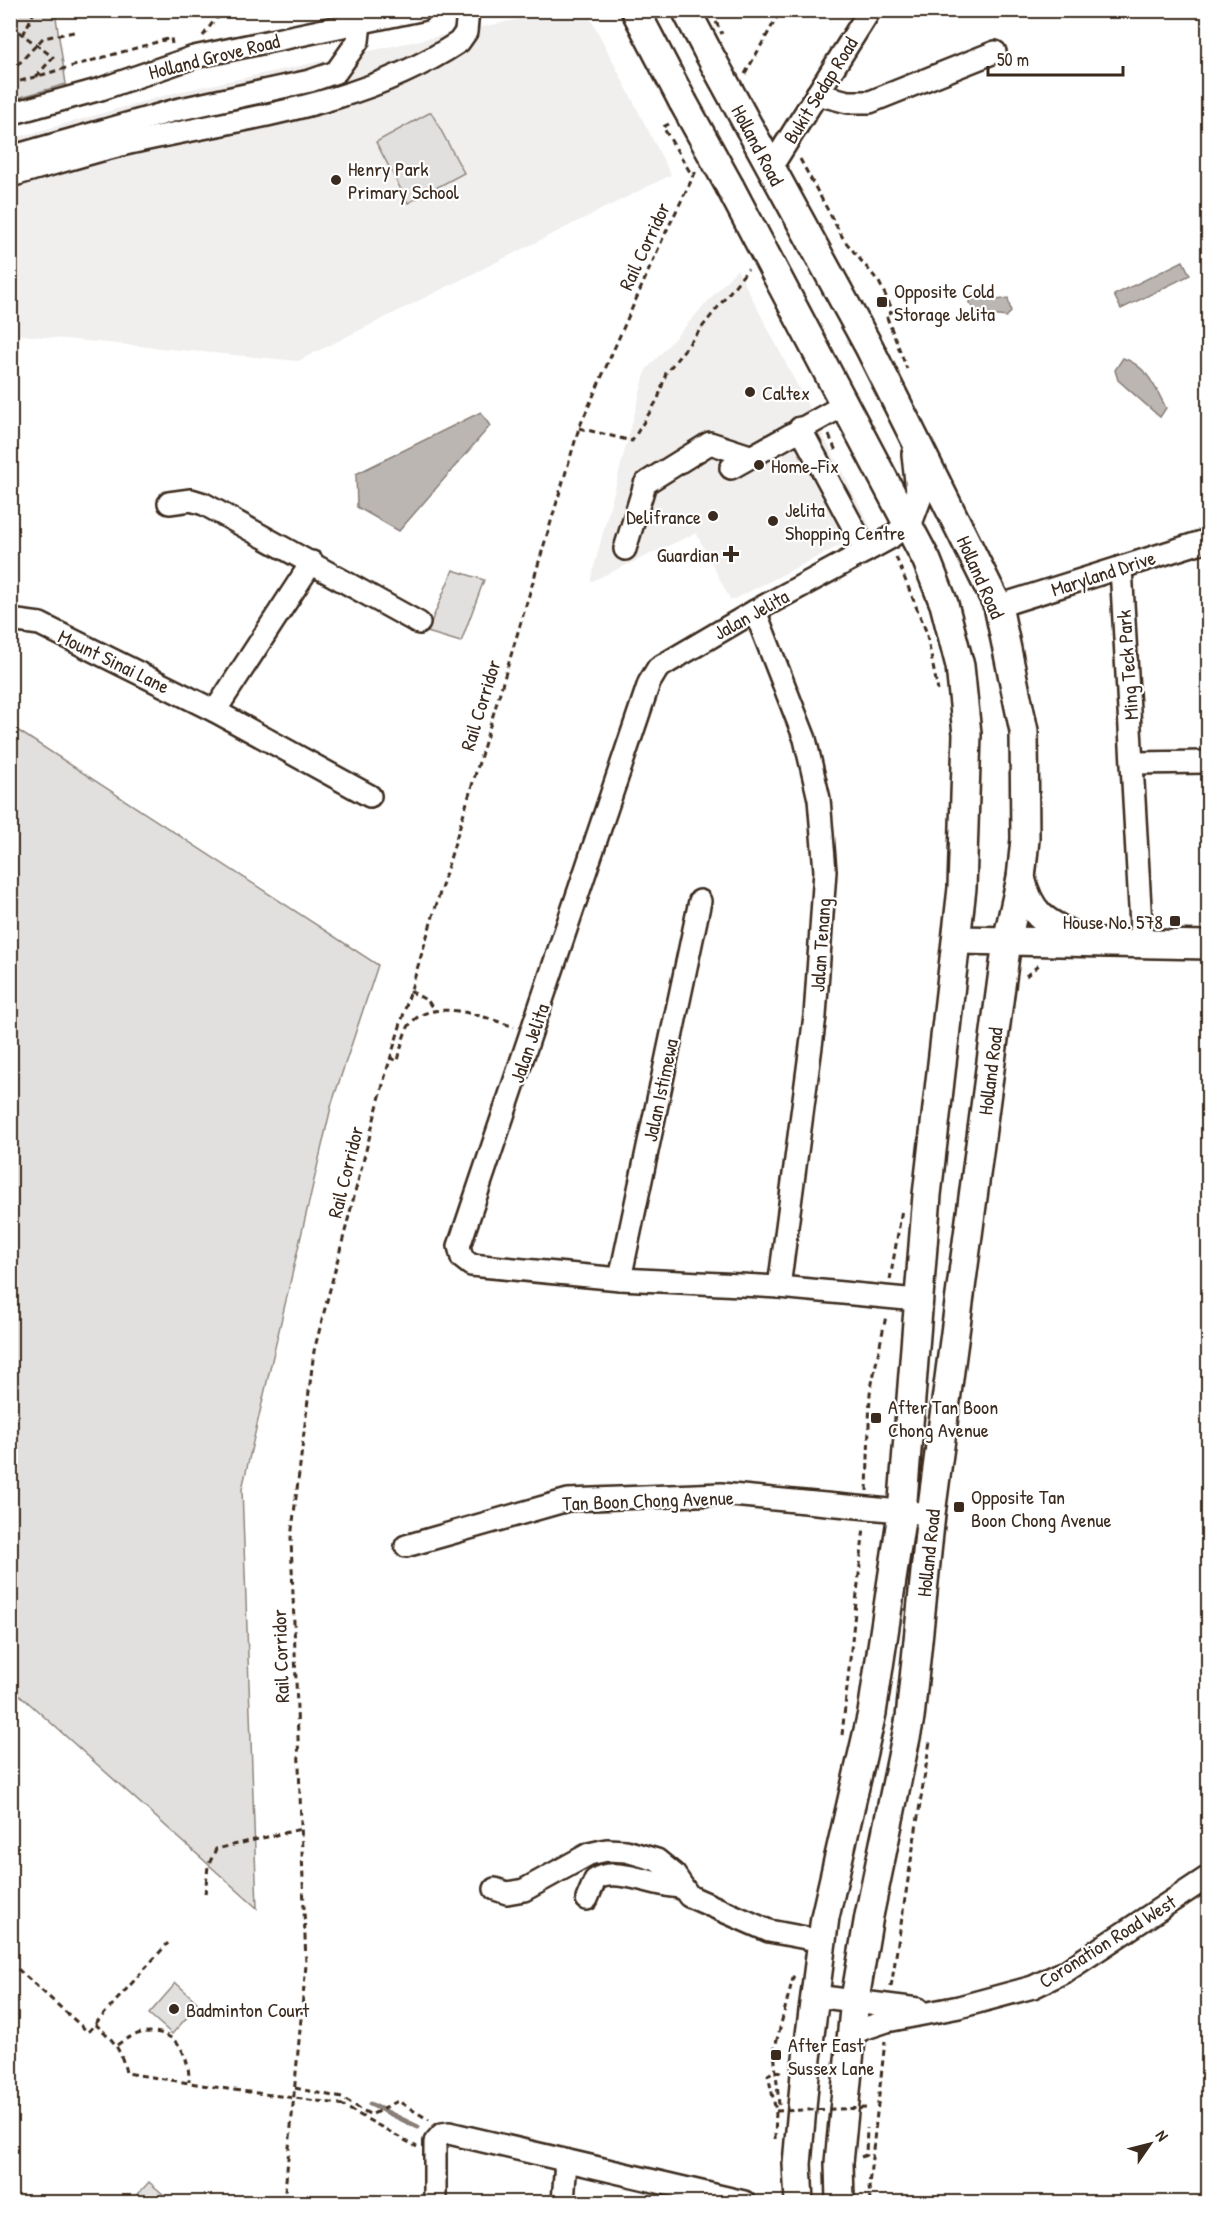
<svg xmlns="http://www.w3.org/2000/svg" width="1219" height="2213" font-family="'Patrick Hand',sans-serif">
<style>
.built{fill:#f1efee}
.green{fill:#e2e0de;stroke:#8e857e;stroke-width:1.5}
.water{fill:#bcb6b3;stroke:#887e77;stroke-width:1.5}
.lines{fill:none;stroke-linecap:round;stroke-linejoin:round}
.stream{stroke:#887e77;stroke-width:5}
.minor-casing{stroke:#3b2a1e;stroke-width:26}
.major-casing{stroke:#3b2a1e;stroke-width:32}
.path{stroke:#3b2a1e;stroke-width:3;stroke-dasharray:6 4.5;stroke-linecap:butt}
.minor{stroke:#fff;stroke-width:21}
.major{stroke:#fff;stroke-width:27}
.major-bridge-casing{stroke:#3b2a1e;stroke-width:32;stroke-linecap:butt}
.path-bridge{stroke:#3b2a1e;stroke-width:3;stroke-dasharray:6 4.5;stroke-linecap:butt}
.major-bridge{stroke:#fff;stroke-width:27}
.poi-dot{fill:#3b2a1e;stroke:#fff;stroke-width:2}
.labels{text-anchor:middle;dominant-baseline:central;stroke-width:4.5;stroke-linejoin:round;paint-order:stroke}
.street-label{font-size:20px;fill:#3b2a1e;stroke:#fff}
.poi-label{font-size:20px;fill:#3b2a1e;stroke:#fff;text-anchor:start}
</style>
<rect width="100%" height="100%" fill="#fff"/>
<filter id="ink" filterUnits="userSpaceOnUse"><feTurbulence type="fractalNoise" baseFrequency=".0167" numOctaves="2"/><feDisplacementMap in="SourceGraphic" scale="12" xChannelSelector="R" yChannelSelector="G"/><feConvolveMatrix kernelMatrix="1 2 1 2 8 2 1 2 1" color-interpolation-filters="sRGB"/></filter>
<g filter="url(#ink)">
<g class="built">
<polygon points="557,11 587,11 671,175 298,361 11,334 11,139 177,92"/>
<polygon points="737,269 872,529 731,601 696,533 590,582 646,370"/>
</g>
<g class="green">
<polygon points="11,10 55,11 66,84 11,100"/>
<polygon points="431,112 464,173 408,203 376,142"/>
<polygon points="453,570 484,580 461,642 427,632"/>
<polygon points="11,726 378,965 332,1103 242,1489 257,1908 11,1687"/>
<polygon points="176,1983 199,2004 172,2034 149,2014"/>
<polygon points="149,2182 172,2202 131,2202"/>
</g>
<g class="water">
<polygon points="1183,261 1190,275 1121,309 1114,295"/>
<polygon points="976,292 983,292 992,301 1008,298 1011,312 1006,317 977,313 969,303 969,296"/>
<path d="M1123,358C1147,366 1155,387 1166,408L1160,417L1118,380L1115,370Z"/>
<polygon points="481,412 490,426 399,531 357,507 356,474"/>
</g>
<g class="lines">
<polyline class="stream" points="370,2104 418,2127"/>
<g class="minor-casing">
<g id="minor">
<polyline points="817,94 848,102 870,102 995,52"/>
<polyline points="10,114 101,89 194,57 420,10"/>
<polyline points="10,157 176,110 310,81 336,72 358,41 360,23"/>
<polyline points="770,169 870,10"/>
<path d="M10,176C47,166 84,154 121,145C236,118 358,109 459,42L466,32L468,10"/>
<polyline points="800,428 866,551"/>
<polyline points="731,468 846,404"/>
<polyline points="169,503 191,500 204,504 419,623"/>
<polyline points="908,523 890,538 755,611 658,668 649,683 459,1246 462,1258 471,1265 620,1279 779,1287 917,1300"/>
<polyline points="625,549 645,484 649,481 710,443 750,456"/>
<polyline points="1121,567 1142,943"/>
<polyline points="998,606 1208,540"/>
<polyline points="755,611 805,739 819,799 825,871 815,1016 779,1287"/>
<polyline points="10,620 40,624 215,711 370,796"/>
<polyline points="215,711 312,562"/>
<polyline points="1133,763 1208,762"/>
<polyline points="620,1279 700,901"/>
<polyline points="406,1546 568,1500 721,1494 931,1514"/>
<polyline points="495,1889 507,1893 524,1890 589,1854 607,1850 626,1851 657,1860 674,1874 689,1896 769,1931 822,1941"/>
<path d="M587,1899L595,1880C614,1865 656,1887 681,1887"/>
<polyline points="815,1996 918,2009"/>
<polyline points="851,2033 887,2021 959,2007 1033,1987 1066,1971 1208,1877"/>
<polyline points="435,2202 435,2142 442,2134 449,2133 744,2202"/>
<polyline points="563,2202 566,2161"/>
</g>
</g>
<g class="major-casing">
<g id="major">
<polyline points="635,10 683,102"/>
<polyline points="686,10 708,52"/>
<polyline points="750,129 869,347 998,606 1024,731 1025,839 1021,878 1007,941 931,1514 910,1718 869,1916 855,1999 839,2163 840,2202"/>
<polyline points="730,187 927,561 944,604 960,666 967,734 962,888 927,1195 902,1513 872,1713 825,1917 805,2074 797,2164 799,2202"/>
<polyline points="908,523 920,491 916,454"/>
<path d="M1021,878C1031,919 1048,923 1083,941"/>
<polyline points="957,940 1208,945"/>
</g>
</g>
<g class="path">
<polyline points="10,33 15,29 53,57 36,77"/>
<polyline points="23,35 35,10"/>
<polyline points="203,36 216,18 253,10"/>
<polyline points="10,73 43,38 74,32"/>
<polyline points="745,74 781,10"/>
<polyline points="10,84 171,38 172,44"/>
<polyline points="669,124 663,127 693,177"/>
<polyline points="800,159 844,240 879,282 893,311 886,315 907,369"/>
<polyline points="579,428 632,441 658,399 666,373 748,269"/>
<polyline points="829,435 836,451"/>
<polyline points="896,557 926,631 938,691"/>
<polyline points="1026,976 1039,965"/>
<polyline points="410,991 428,1001 435,1012"/>
<path d="M390,1058L398,1061C401,1049 403,1031 412,1022C435,997 488,1018 514,1027"/>
<polyline points="890,1280 902,1209"/>
<polyline points="867,1491 870,1393 886,1316"/>
<polyline points="842,1735 864,1527"/>
<polyline points="205,1894 208,1866 216,1849 301,1829"/>
<polyline points="10,1962 88,2032 168,1943"/>
<polyline points="891,1987 930,1741"/>
<path d="M95,2024C113,2039 121,2049 126,2073L234,2090"/>
<path d="M117,2045C154,2017 190,2036 189,2082"/>
<polyline points="295,2088 342,2098 371,2115 398,2101 429,2120"/>
<polyline points="340,2104 417,2147"/>
<polyline points="779,2105 774,2051 794,1974"/>
<polyline points="775,2139 776,2111 768,2075 774,2071 784,2072"/>
<polyline points="861,2157 866,2155 867,2128"/>
<polyline points="284,2202 306,1965 291,1538 314,1351 386,1073 579,428 664,236 696,171"/>
<polyline points="870,2202 869,2185 885,2041"/>
</g>
<use href="#minor" class="minor"/>
<use href="#major" class="major"/>
<g class="major-bridge-casing">
<g id="major-bridge">
<polyline points="708,52 750,129"/>
<polyline points="683,102 730,187"/>
</g>
</g>
<g class="path-bridge">
<polyline points="716,22 722,34"/>
<polyline points="234,2090 340,2104"/>
<polyline points="776,2111 867,2108"/>
</g>
<use href="#major-bridge" class="major-bridge"/>
</g>
</g>
<g class="poi-dot">
<circle cx="336" cy="180" r="6"/>
<rect x="876" y="296" width="12" height="12" rx="3"/>
<circle cx="750" cy="392" r="6"/>
<circle cx="759" cy="465" r="6"/>
<circle cx="713" cy="516" r="6"/>
<circle cx="773" cy="521" r="6"/>
<path d="M728 545h6v6h6v6h-6v6h-6v-6h-6v-6h6z"/>
<rect x="1169" y="915" width="12" height="12" rx="3"/>
<rect x="870" y="1412" width="12" height="12" rx="3"/>
<rect x="953" y="1501" width="12" height="12" rx="3"/>
<circle cx="174" cy="2009" r="6"/>
<rect x="770" y="2049" width="12" height="12" rx="3"/>
</g>
<g class="labels">
<g class="street-label">
<text transform="translate(214 56) rotate(-14)">Holland Grove Road</text>
<text transform="translate(820 90) rotate(-58)">Bukit Sedap Road</text>
<text transform="translate(758 145) rotate(62)">Holland Road</text>
<text transform="translate(644 246) rotate(-65)">Rail Corridor</text>
<text transform="translate(1103 573) rotate(-18)">Maryland Drive</text>
<text transform="translate(981 577) rotate(66)">Holland Road</text>
<text transform="translate(751 614) rotate(-29)">Jalan Jelita</text>
<text transform="translate(114 661) rotate(26)">Mount Sinai Lane</text>
<text transform="translate(1127 665) rotate(-94)">Ming Teck Park</text>
<text transform="translate(480 705) rotate(-73)">Rail Corridor</text>
<text transform="translate(820 945) rotate(-86)">Jalan Tenang</text>
<text transform="translate(529 1043) rotate(-71)">Jalan Jelita</text>
<text transform="translate(990 1071) rotate(-83)">Holland Road</text>
<text transform="translate(660 1090) rotate(-78)">Jalan Istimewa</text>
<text transform="translate(345 1172) rotate(-76)">Rail Corridor</text>
<text transform="translate(648 1500) rotate(-2)">Tan Boon Chong Avenue</text>
<text transform="translate(928 1553) rotate(-84)">Holland Road</text>
<text transform="translate(280 1656) rotate(-92)">Rail Corridor</text>
<text transform="translate(1107 1941) rotate(-32)">Coronation Road West</text>
</g>
<g class="poi-label">
<text x="348" y="168">Henry Park<tspan x="348" dy="23">Primary School</tspan></text>
<text x="894" y="290">Opposite Cold<tspan x="894" dy="23">Storage Jelita</tspan></text>
<text x="762" y="392">Caltex</text>
<text x="771" y="465">Home-Fix</text>
<text x="785" y="509">Jelita<tspan x="785" dy="23">Shopping Centre</tspan></text>
<text x="701" y="516" text-anchor="end">Delifrance</text>
<text x="719" y="554" text-anchor="end">Guardian</text>
<text x="1163" y="921" text-anchor="end">House No. 578</text>
<text x="888" y="1406">After Tan Boon<tspan x="888" dy="23">Chong Avenue</tspan></text>
<text x="971" y="1496">Opposite Tan<tspan x="971" dy="23">Boon Chong Avenue</tspan></text>
<text x="186" y="2009">Badminton Court</text>
<text x="788" y="2044">After East<tspan x="788" dy="23">Sussex Lane</tspan></text>
</g>
</g>
<rect width="1219" height="2213" fill="none" stroke="#fff" stroke-width="36"/>
<rect x="18" y="18" width="1183" height="2177" fill="none" stroke="#3b2a1e" stroke-width="2" filter="url(#ink)"/>
<g transform="translate(1150 2144) rotate(55)" stroke="#ffffff" stroke-width="4.5" paint-order="stroke">
<path d="M0-4.5L10 22L0 15L-10 22Z" fill="#3b2a1e"/>
<text y="-9" font-size="16" font-weight="bold" text-anchor="middle" fill="#3b2a1e">N</text>
</g>
<path d="M988 66v9h135v-9" fill="none" stroke="#3b2a1e" stroke-width="3"/>
<text x="997" y="66" font-size="18" fill="#3b2a1e" stroke="#ffffff" stroke-width="4.5" paint-order="stroke">50 m</text>
</svg>
